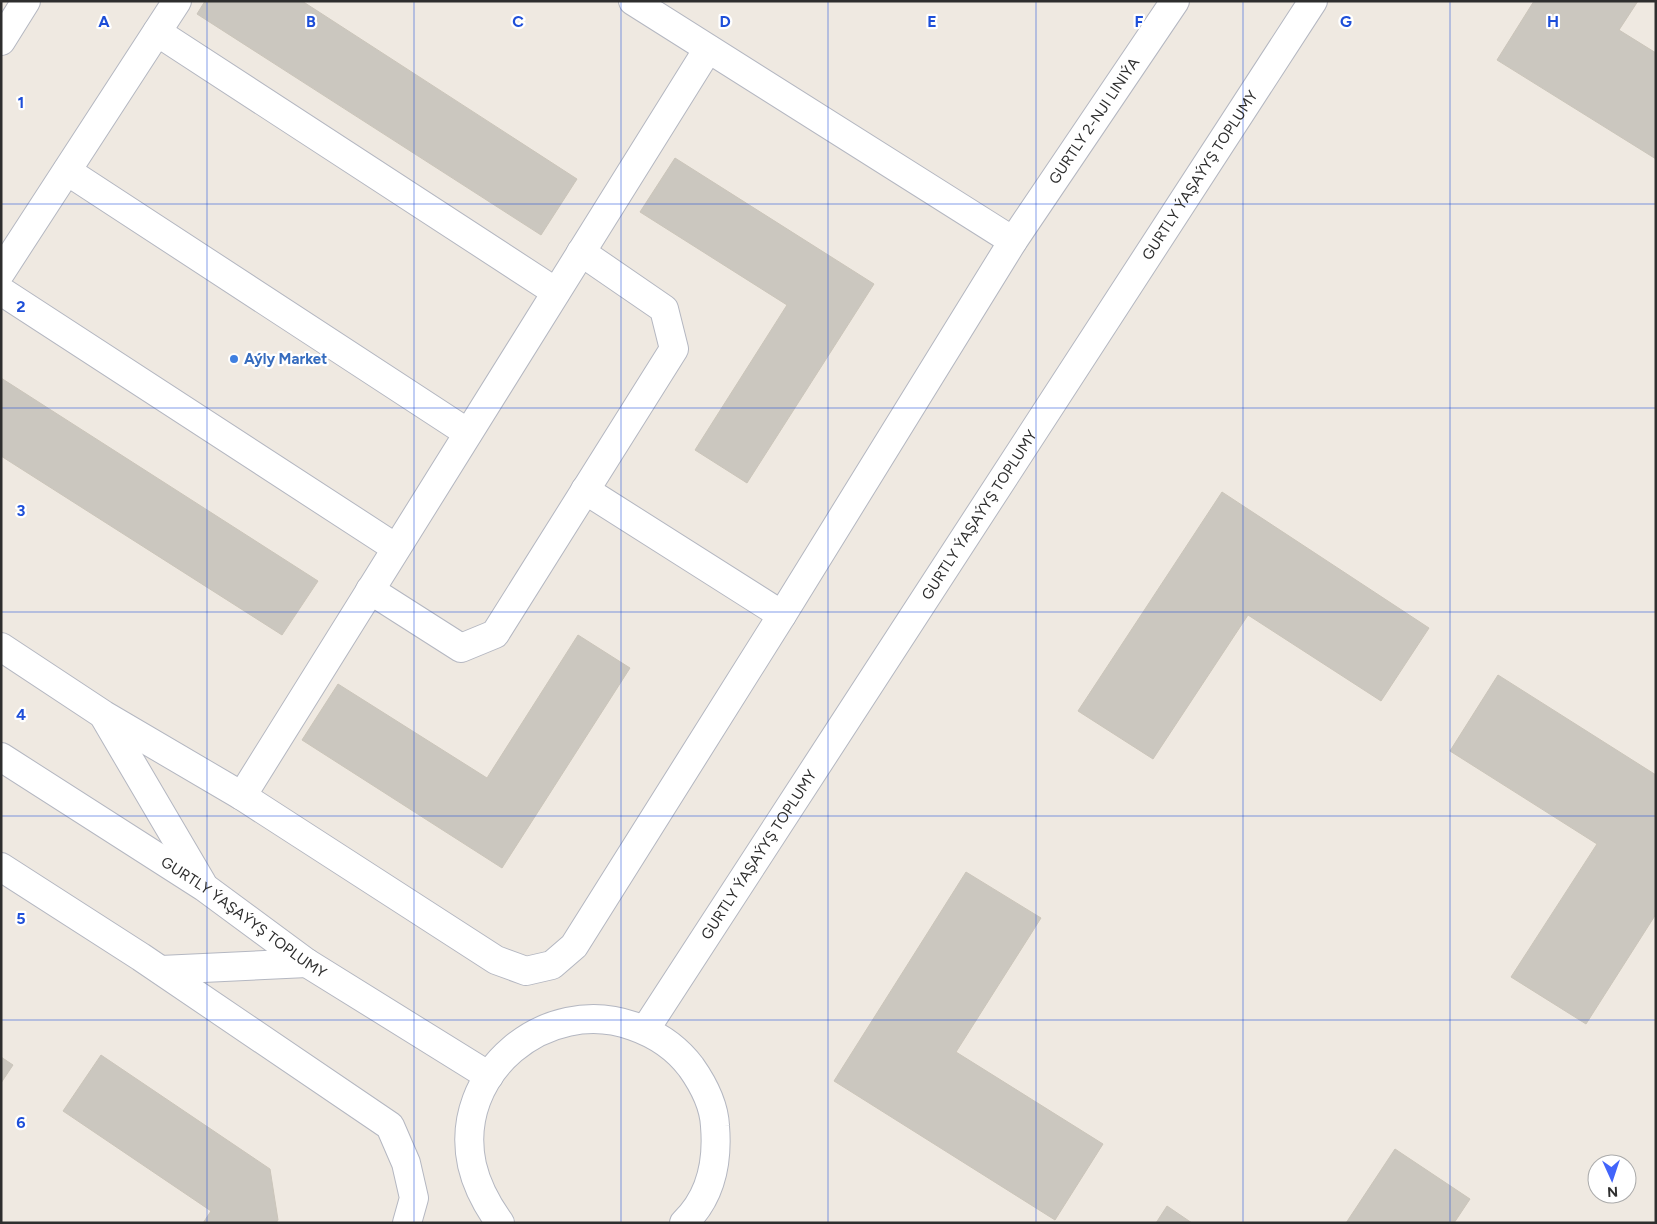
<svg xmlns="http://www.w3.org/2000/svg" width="1657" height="1224" font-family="Figtree,sans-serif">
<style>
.building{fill:#cbc7bf;stroke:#cbc5ba}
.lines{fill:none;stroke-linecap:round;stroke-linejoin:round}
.minor-casing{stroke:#b4b7c1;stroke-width:30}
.minor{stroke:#fff;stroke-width:28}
.grid{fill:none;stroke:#1d4ed8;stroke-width:1;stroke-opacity:0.55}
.shop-dot{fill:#3f7fe0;stroke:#fff;stroke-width:2}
.labels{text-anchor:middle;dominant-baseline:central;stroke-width:4.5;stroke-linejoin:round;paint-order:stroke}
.street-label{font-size:15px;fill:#2e2e2e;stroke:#fff}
.shop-label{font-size:15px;font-weight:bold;fill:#366cbe;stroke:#fff;text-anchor:start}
.grid-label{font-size:16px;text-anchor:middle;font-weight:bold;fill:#1d4ed8;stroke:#fff;stroke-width:4.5;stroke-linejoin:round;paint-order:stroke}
</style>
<rect width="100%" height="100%" fill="#efe9e1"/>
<g class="building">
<polygon points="205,1 302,1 577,179 541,235 197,14"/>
<polygon points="1534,1 1638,1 1619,30 1656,53 1656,159 1497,60"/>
<polygon points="675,158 874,284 747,483 695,450 787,305 640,212"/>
<polygon points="1,378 318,581 282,635 1,456"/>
<polygon points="1222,492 1429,628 1381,701 1248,615 1153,759 1078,711"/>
<polygon points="578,635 630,668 502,868 302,740 338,684 487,778"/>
<polygon points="1498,675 1656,775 1656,914 1586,1024 1511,977 1597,844 1450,751"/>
<polygon points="966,872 1041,918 956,1052 1103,1144 1055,1220 834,1081"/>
<polygon points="101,1055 270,1169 278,1220 276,1223 203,1223 211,1211 63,1111"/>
<polygon points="1,1057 13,1065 1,1083"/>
<polygon points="1395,1149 1470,1199 1454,1223 1346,1223"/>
<polygon points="1167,1206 1192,1223 1156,1223"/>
</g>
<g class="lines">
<g class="minor-casing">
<g id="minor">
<polyline points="633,1 1013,241"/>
<polyline points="157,32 556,292"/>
<polyline points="1,41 26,1"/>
<polyline points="67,171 468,433"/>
<polyline points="1,272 177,1"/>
<polyline points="1,291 396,548"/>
<polyline points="585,490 782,615"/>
<polyline points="370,590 461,648 495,634 674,349 664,309 581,252"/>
<path id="s1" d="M1,647L104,715L242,796L496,960L526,971L552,965L574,946L782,615L1013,241L1175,1"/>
<polyline points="105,718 202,883"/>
<path id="s2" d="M1,757L204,887L307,963L489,1076"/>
<polyline points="242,796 708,49"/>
<polyline points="1,867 141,957 390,1126 406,1163 414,1198 407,1223"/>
<polyline points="161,970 307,963"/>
<path id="s3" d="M645,1030L1313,1"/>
<path d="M500,1223C487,1205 477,1187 472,1165C452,1073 546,995 633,1026C656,1034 676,1047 691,1067C703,1084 714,1104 715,1126C718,1162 711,1197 684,1223"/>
</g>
</g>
<use href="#minor" class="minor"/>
</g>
<path class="grid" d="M207,1V1223M414,1V1223M621,1V1223M828,1V1223M1036,1V1223M1243,1V1223M1450,1V1223M1,204H1656M1,408H1656M1,612H1656M1,816H1656M1,1020H1656"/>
<circle class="shop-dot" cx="234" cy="359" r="5"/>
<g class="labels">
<g class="street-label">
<text stroke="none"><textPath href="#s1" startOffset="1649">GURTLY 2-NJI LINIÝA</textPath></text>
<text stroke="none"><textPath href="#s3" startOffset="1019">GURTLY ÝAŞAÝYŞ TOPLUMY</textPath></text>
<text stroke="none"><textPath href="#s3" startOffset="614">GURTLY ÝAŞAÝYŞ TOPLUMY</textPath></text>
<text stroke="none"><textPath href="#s3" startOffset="209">GURTLY ÝAŞAÝYŞ TOPLUMY</textPath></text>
<text stroke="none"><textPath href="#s2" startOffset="291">GURTLY ÝAŞAÝYŞ TOPLUMY</textPath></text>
</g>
<g class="shop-label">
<text x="244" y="359">Aýly Market</text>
</g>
</g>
<g class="grid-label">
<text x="104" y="27">A</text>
<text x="311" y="27">B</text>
<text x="518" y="27">C</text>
<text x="725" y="27">D</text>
<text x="932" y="27">E</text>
<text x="1139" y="27">F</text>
<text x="1346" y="27">G</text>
<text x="1553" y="27">H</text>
<text x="21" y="108">1</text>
<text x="21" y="312">2</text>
<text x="21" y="516">3</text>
<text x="21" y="720">4</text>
<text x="21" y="924">5</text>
<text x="21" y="1128">6</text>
</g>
<rect width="1657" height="1224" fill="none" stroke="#2e2e2e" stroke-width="5"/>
<g transform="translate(1612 1179) rotate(177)"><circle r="24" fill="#ffffff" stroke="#ababab"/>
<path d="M0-4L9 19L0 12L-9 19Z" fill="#4264fb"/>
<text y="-8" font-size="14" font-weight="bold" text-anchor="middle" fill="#2e2e2e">N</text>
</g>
</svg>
